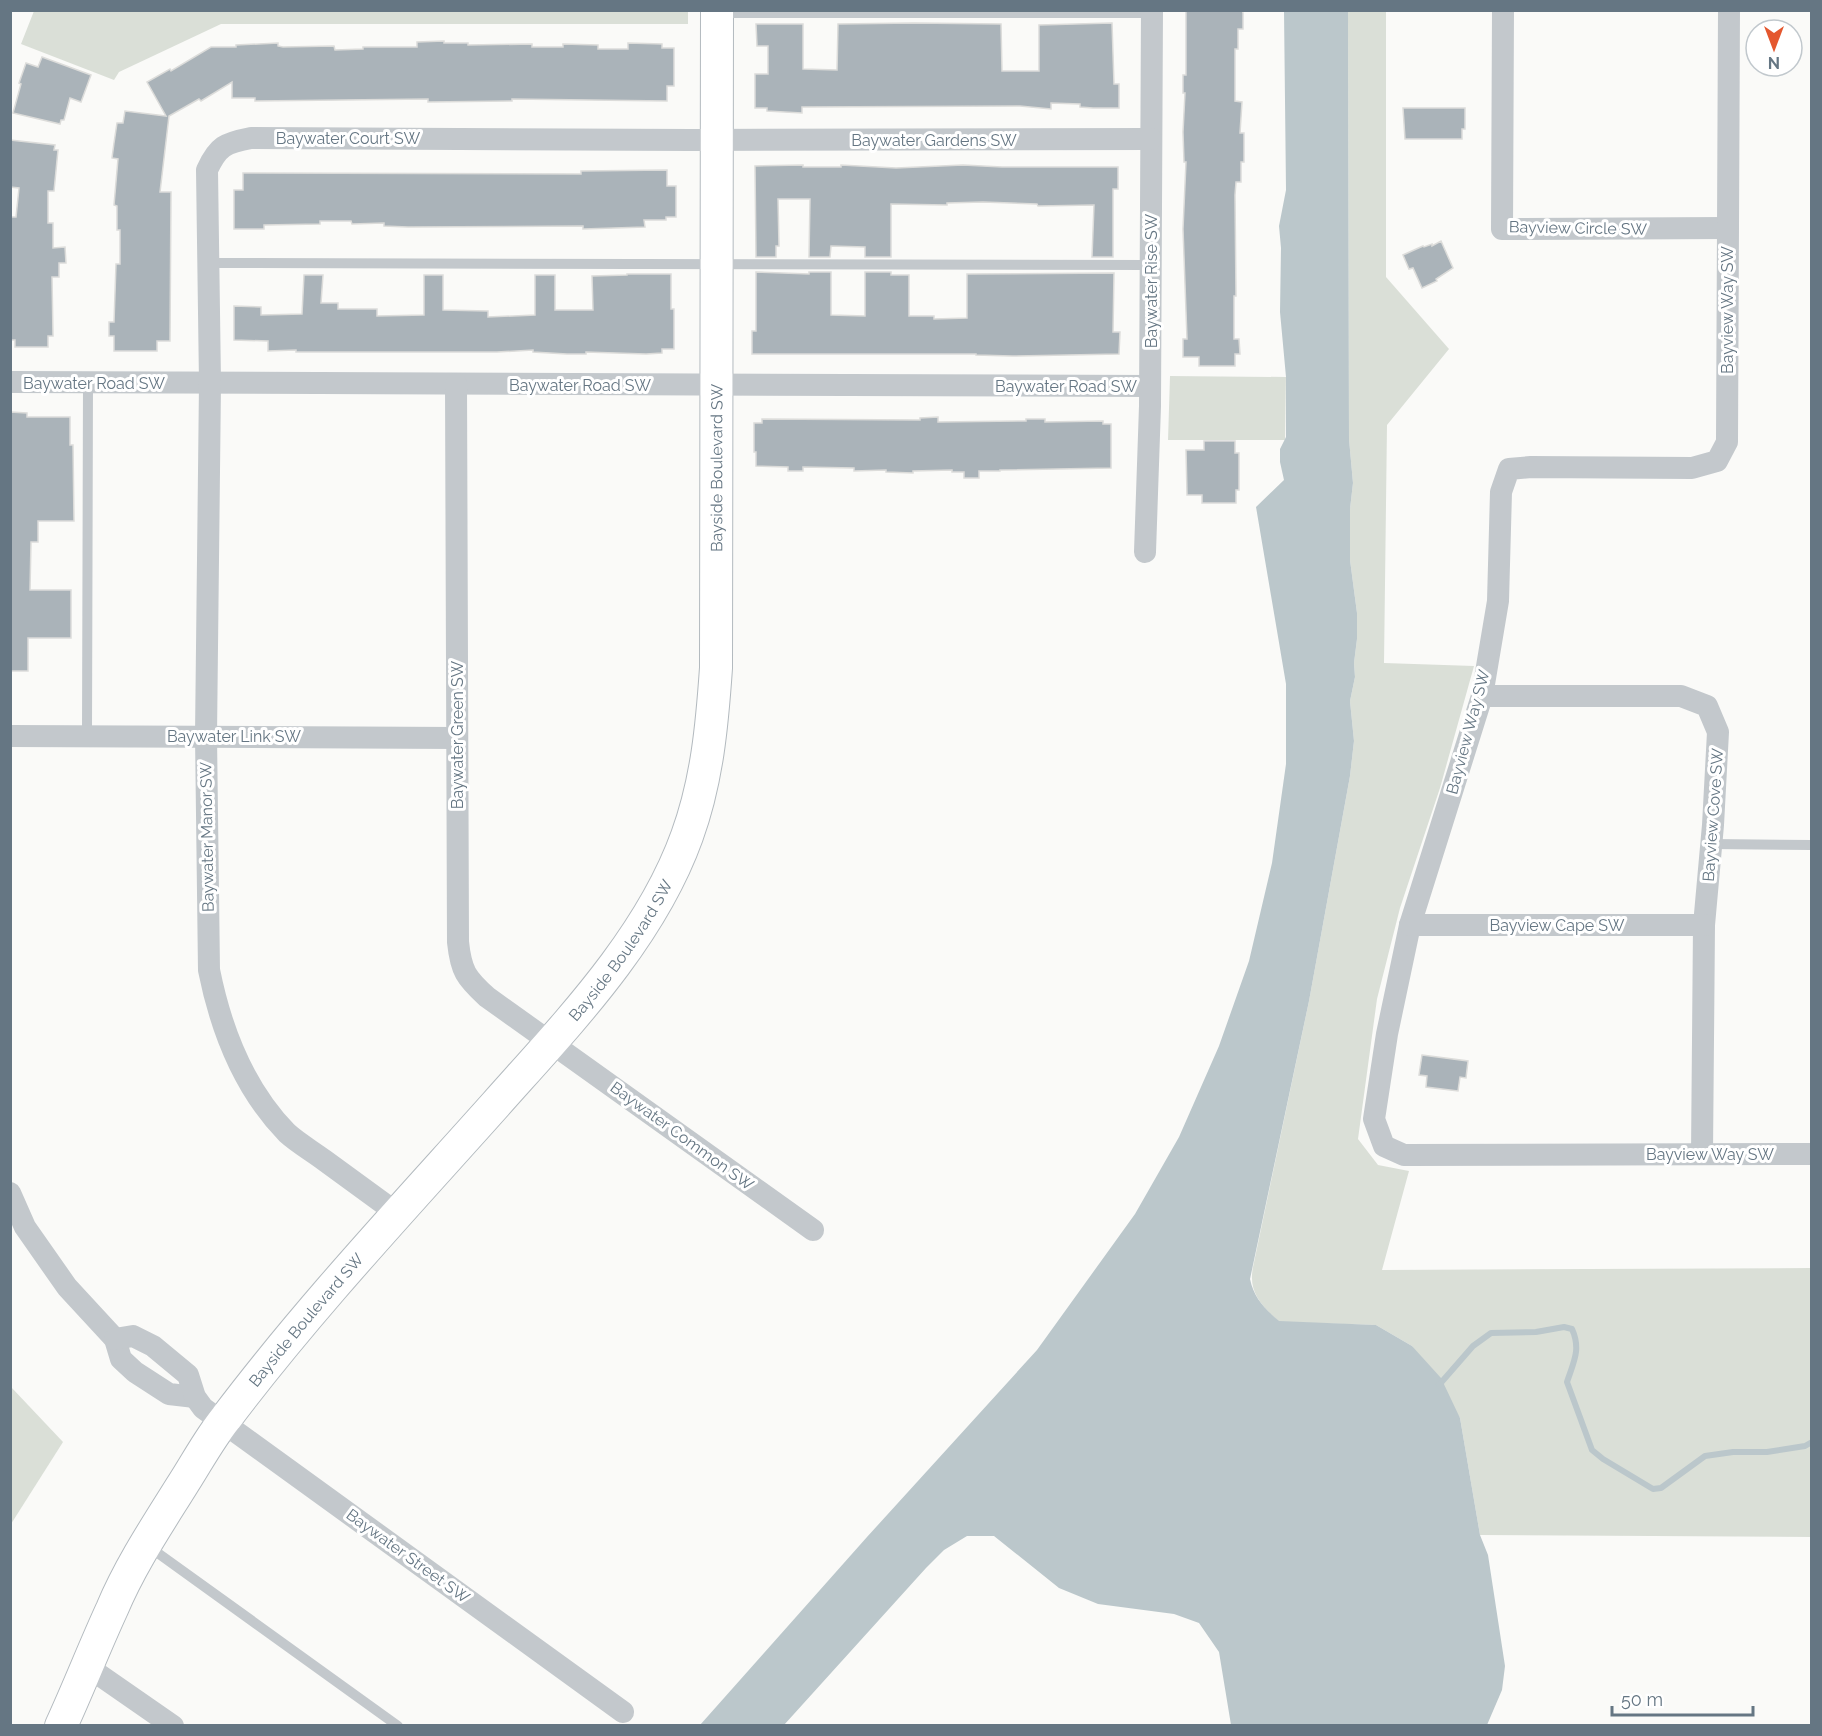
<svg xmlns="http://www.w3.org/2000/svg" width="1822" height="1736" font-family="Raleway,sans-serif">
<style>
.green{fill:#dadfd7}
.water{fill:#bbc7cb}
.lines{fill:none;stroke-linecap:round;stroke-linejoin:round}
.stream{stroke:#bbc7cb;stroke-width:6}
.building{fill:#aab3b9;stroke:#dcdcda;stroke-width:1.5}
.secondary-casing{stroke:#b3babf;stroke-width:34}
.lane{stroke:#c3c8cc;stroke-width:10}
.street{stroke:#c3c8cc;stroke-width:22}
.secondary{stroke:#fff;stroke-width:32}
.labels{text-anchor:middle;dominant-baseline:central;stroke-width:6;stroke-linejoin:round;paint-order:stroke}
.street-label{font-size:16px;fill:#657683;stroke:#fff}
</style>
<rect width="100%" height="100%" fill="#fafaf8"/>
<g class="green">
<polygon points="34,11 688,10 688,24 221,24 119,72 114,80 21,44"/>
<path d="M1348,11H1386V277L1449,349L1387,425L1384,663L1474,666L1440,788L1400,908L1377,999L1358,1139L1378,1165L1409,1171L1382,1270L1811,1268V1537L1480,1535L1460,1418L1412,1346L1376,1325L1279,1322C1261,1305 1248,1292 1253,1267L1309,1001L1350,776L1354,741L1350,701L1355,677L1354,663L1357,639V613L1350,560V509L1353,483L1349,439Z"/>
<polygon points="1170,376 1286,377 1285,440 1168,440"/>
<polygon points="11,1387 63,1442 11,1524"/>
</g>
<path class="water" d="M1284,11H1348L1349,439L1353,483L1350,509V560L1357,613V639L1354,663L1355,677L1350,701L1354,741L1350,776L1309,1001L1250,1279C1254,1298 1264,1308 1279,1321L1376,1325L1412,1346L1441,1378L1460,1418L1480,1535L1488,1555L1505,1666L1502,1690L1487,1725H1231L1219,1652L1199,1623L1174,1614L1098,1604L1059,1588L994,1536H967L944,1550L926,1568L784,1725H700L867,1537L1037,1350L1135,1214L1179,1137L1219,1046L1249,961L1272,863L1286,764V684L1256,507L1284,480L1280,462V449L1286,437V377L1280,312L1281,248L1279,226L1286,190Z"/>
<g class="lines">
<path class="stream" d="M1439,1385L1473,1346L1491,1333L1536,1332L1564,1327L1572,1329C1581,1349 1574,1361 1567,1382L1592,1450L1603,1459L1653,1489L1661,1488L1705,1456L1733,1452H1767L1805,1446L1812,1442"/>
</g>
<g class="building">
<polygon points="1186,10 1242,10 1243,13 1243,29 1238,29 1238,49 1235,49 1235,101 1242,102 1240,133 1244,133 1244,162 1241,162 1241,182 1236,182 1235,195 1236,296 1234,296 1234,339 1239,339 1240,354 1235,354 1235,366 1199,366 1199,357 1183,357 1183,339 1187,339 1183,229 1186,162 1184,162 1183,132 1185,93 1183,93 1183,75 1186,75"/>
<polygon points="914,23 1001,24 1002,71 1039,71 1039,25 1112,23 1114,84 1119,84 1119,108 1093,108 1080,107 1080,104 1051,103 1051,109 1020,106 802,107 802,113 767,111 767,108 755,108 755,74 768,74 768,46 757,46 756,24 803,24 803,69 837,70 838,24"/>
<polygon points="444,41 444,43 468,43 468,45 532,44 532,47 563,47 563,44 598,45 598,49 628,49 628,43 662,44 662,48 674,48 674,86 667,86 667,101 512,99 512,101 428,102 428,99 255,101 255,98 232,98 232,82 201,101 199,99 169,116 160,192 171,192 170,341 157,341 157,351 114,351 114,336 109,336 109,322 114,322 116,264 120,264 120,230 117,230 117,206 114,205 118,159 112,158 114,143 117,123 123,123 125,111 166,116 147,82 170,69 171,71 211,47 236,47 236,45 278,43 278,46 283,47 334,46 335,50 363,49 363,47 417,47 417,42"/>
<polygon points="42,57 91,75 81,102 70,98 64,120 61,120 60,124 13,113 21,84 19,83 26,63 38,67"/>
<polygon points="1403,108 1465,108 1465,129 1462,129 1462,139 1405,139"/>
<polygon points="10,140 55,145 54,150 58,150 54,191 48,191 48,223 53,223 53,248 65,247 66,263 59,263 59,277 52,277 53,336 48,336 48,347 15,347 15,340 10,340 10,217 16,217 19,188 10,187"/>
<polygon points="803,165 803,167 841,167 841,165 896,168 963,165 1002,167 1118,167 1118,189 1113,189 1113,257 1092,257 1094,205 1038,206 1037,204 983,202 947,203 947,205 891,204 891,257 865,257 865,247 831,246 830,257 809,257 810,199 778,199 779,246 776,246 776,257 756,257 755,166"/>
<polygon points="667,170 667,186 676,186 676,217 666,217 666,220 644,220 645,227 583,229 583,226 408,227 384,226 384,223 352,224 351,221 320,221 320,224 264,225 264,229 234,229 234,190 243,190 243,173 581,174 581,171"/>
<polygon points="1441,241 1453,268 1436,279 1437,281 1422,288 1413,268 1409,269 1403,255 1423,246 1424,247 1432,244 1432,246"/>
<polygon points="756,272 809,274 809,272 831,272 831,315 865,316 865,272 891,272 891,275 909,275 909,316 934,316 934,319 967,318 967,274 1114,273 1113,332 1120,332 1119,354 1012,356 976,355 976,354 752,354 752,331 756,331"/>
<polygon points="627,274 671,274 671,309 674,309 674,349 662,349 662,353 646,354 586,352 586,354 567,354 533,352 533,350 497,352 296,352 296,350 268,351 268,341 234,340 234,306 261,307 261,315 302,314 304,275 323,275 321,303 338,303 338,309 377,309 377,316 424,315 424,275 443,275 443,310 488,311 488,317 535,315 535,275 555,275 555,310 593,310 592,276 627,275"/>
<polygon points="10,412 27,413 27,417 70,417 70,445 73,445 74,521 38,521 38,542 31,542 30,590 71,590 71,638 28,638 28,671 10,671"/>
<polygon points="938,417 938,422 1026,421 1026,419 1045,419 1045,422 1103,421 1103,424 1111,424 1111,468 1000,470 1000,471 979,471 979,478 964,478 964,472 952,472 952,470 913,471 913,473 886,472 886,470 854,471 854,468 803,467 803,471 788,471 788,467 756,466 756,452 754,452 754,423 762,423 762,419 920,420 920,418"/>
<polygon points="1204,441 1235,441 1235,453 1239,453 1239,490 1236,490 1236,503 1202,503 1202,495 1187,495 1186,450 1204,450"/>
<polygon points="1422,1055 1468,1061 1466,1078 1460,1077 1458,1091 1426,1087 1427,1076 1419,1075"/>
</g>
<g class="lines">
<g class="secondary-casing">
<g id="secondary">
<path id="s1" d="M61,1726C79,1687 94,1648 112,1609C130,1566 156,1527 181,1487C196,1464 209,1439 226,1418C309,1308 404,1207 496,1104C567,1024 650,939 687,836C707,781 712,726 716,668L717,10"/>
</g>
</g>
<g class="lane">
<polyline points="720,13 1152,13"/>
<polyline points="208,263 1151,265"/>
<polyline points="87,735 88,383"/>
<polyline points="1712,844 1812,845"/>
<polyline points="148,1546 398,1726"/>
</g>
<g class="street">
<polyline points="1503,10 1502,229 1727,228"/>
<polyline points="1729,10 1727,442 1717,461 1692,468 1531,467 1509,469 1501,492 1498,601 1482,696 1410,925 1387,1034 1374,1119 1384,1146 1404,1155 1812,1154"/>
<polyline points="10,382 1150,386"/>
<path d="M456,384L458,942C461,971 466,978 487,997L813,1230"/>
<polyline points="1145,552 1150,406 1152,10"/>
<polyline points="1482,696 1681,696 1707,706 1718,732 1713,825 1704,925 1702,1154"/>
<polyline points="10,736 457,738"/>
<polyline points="1410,925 1704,925"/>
<polyline points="10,1193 25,1227 67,1287 115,1339 121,1359 135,1372 169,1394 195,1397"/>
<path d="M398,1214C373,1196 349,1178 324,1160C312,1151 298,1143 287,1133C244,1089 221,1030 209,970L206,736L210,383L207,170C218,146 225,143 251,138L692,140L1151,139"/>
<polyline points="115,1339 133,1336 153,1346 188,1375 195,1397 203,1408 623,1712"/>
<polyline points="88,1667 173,1726"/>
</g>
<use href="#secondary" class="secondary"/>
</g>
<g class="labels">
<g class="street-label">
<text x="348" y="138">Baywater Court SW</text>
<text x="934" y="140">Baywater Gardens SW</text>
<text transform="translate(1578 228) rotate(1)">Bayview Circle SW</text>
<text transform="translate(1151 281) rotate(-90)">Baywater Rise SW</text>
<text transform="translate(1727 310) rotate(-90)">Bayview Way SW</text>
<text x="94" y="383">Baywater Road SW</text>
<text x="580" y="385">Baywater Road SW</text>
<text x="1066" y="386">Baywater Road SW</text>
<text stroke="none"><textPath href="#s1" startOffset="1467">Bayside Boulevard SW</textPath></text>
<text transform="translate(1468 732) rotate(-75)">Bayview Way SW</text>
<text transform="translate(457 735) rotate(-90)">Baywater Green SW</text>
<text x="234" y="736">Baywater Link SW</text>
<text transform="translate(1713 815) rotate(-86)">Bayview Cove SW</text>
<text transform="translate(207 837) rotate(-91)">Baywater Manor SW</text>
<text x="1557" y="925">Bayview Cape SW</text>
<text stroke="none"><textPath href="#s1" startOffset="963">Bayside Boulevard SW</textPath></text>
<text transform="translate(682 1136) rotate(36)">Baywater Common SW</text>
<text x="1710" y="1154">Bayview Way SW</text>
<text stroke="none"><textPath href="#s1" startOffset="477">Bayside Boulevard SW</textPath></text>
<text transform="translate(408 1556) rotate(36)">Baywater Street SW</text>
</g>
</g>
<rect width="1822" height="1736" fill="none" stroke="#657683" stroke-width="24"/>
<g transform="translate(1774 48) rotate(180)"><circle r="28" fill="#ffffff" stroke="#c1c8cd" stroke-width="1.5"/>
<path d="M0-4.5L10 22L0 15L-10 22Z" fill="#e4572e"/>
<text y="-9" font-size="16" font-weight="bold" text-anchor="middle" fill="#657683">N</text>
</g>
<path d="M1612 1706v9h141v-9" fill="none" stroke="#657683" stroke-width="3"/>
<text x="1621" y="1706" font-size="18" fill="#657683" stroke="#ffffff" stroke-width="4.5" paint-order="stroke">50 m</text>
</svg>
